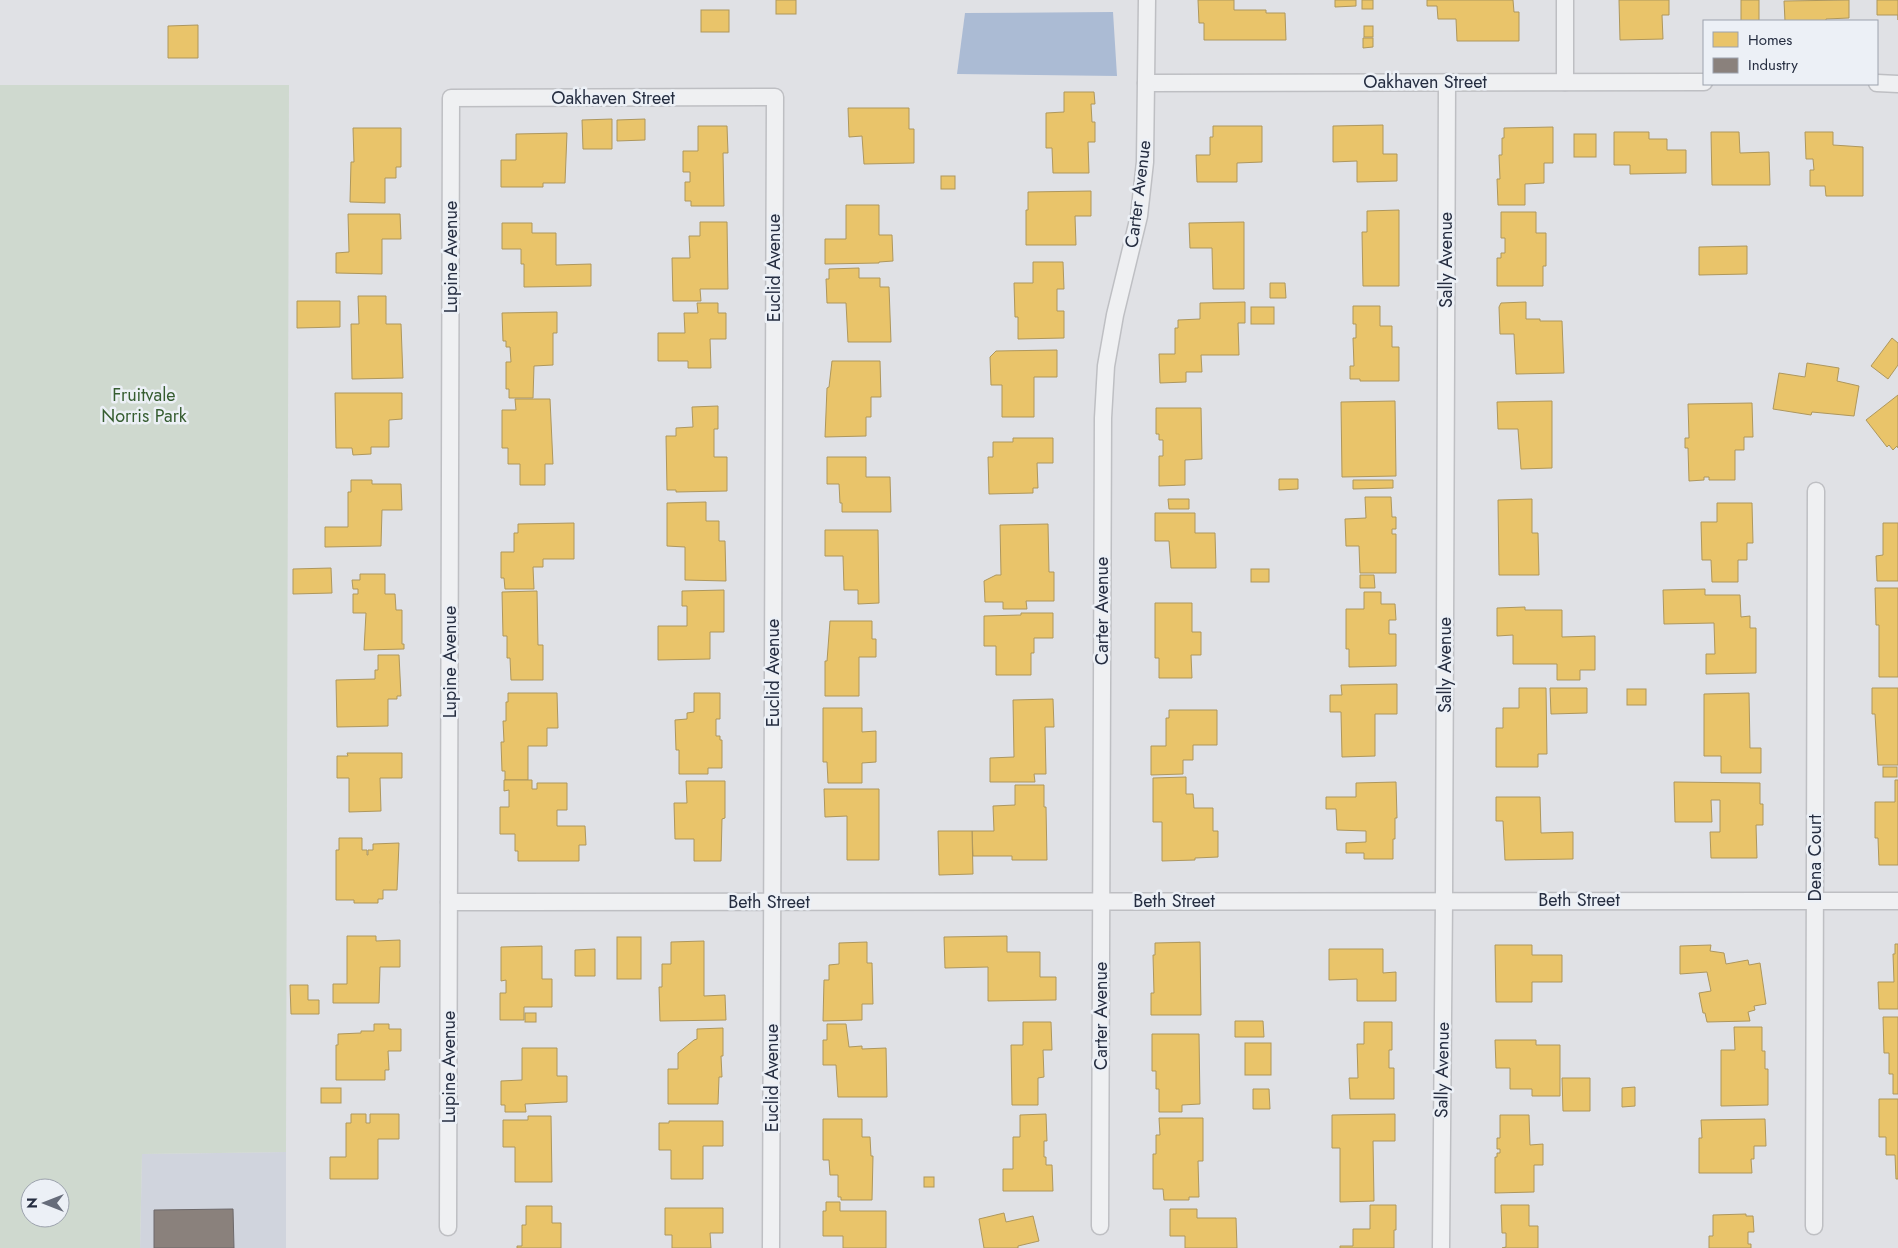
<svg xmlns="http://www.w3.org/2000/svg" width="1898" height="1248" font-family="Jost,sans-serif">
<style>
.built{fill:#d0d4dd}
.green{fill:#cfd9cf;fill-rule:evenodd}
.water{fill:#abbbd4}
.homes{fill:#e9c46a;stroke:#ae975d}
.industry{fill:#8a817c;stroke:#6c686a}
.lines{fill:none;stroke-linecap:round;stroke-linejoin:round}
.minor-casing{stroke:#bebfc3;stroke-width:19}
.minor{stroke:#eff0f2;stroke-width:16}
.labels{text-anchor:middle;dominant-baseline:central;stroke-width:5;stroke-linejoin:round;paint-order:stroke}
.street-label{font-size:18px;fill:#252d40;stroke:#ecf0f6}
.park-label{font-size:18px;fill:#365d31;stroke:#ecf0f6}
</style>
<rect width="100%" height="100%" fill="#e0e1e5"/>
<polygon class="built" points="286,1152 286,1248 140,1248 142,1154"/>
<path class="green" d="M0,85H289L286,1152L142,1154L140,1248H0ZM30,1188H60V1218H30Z"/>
<polygon class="water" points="1113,12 1117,76 957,74 965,13"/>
<g class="homes">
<rect x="776" y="0" width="20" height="14"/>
<polygon points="1198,0 1234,0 1234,10 1266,10 1266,13 1285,13 1286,40 1204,40 1204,23 1199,23"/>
<polygon points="1335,0 1356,0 1356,6 1335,7"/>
<rect x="1362" y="0" width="11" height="9"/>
<polygon points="1427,0 1513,0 1514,12 1519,12 1519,41 1457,41 1456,19 1438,19 1437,6 1427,6"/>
<polygon points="1619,0 1669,0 1669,15 1662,15 1663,39 1620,40"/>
<rect x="1741" y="0" width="18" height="21"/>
<polygon points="1849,0 1849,18 1826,19 1826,21 1785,21 1784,1"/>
<polygon points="1877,0 1898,0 1898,20 1898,15 1877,15"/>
<rect x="701" y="10" width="28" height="22"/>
<polygon points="198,25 198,58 168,58 168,26"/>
<rect x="1364" y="26" width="9" height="11"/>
<polygon points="1363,38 1373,38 1373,47 1363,48"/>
<polygon points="1064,92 1094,92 1095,104 1091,104 1092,122 1095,122 1095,142 1088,142 1089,173 1053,173 1052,148 1046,148 1046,113 1064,112"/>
<polygon points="848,108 909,108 909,129 914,129 914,163 864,164 862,136 849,137"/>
<polygon points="612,119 612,149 583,149 582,120"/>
<polygon points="645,119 645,140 617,141 617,120"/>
<polygon points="1383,125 1383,154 1397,154 1397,181 1357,182 1357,161 1333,162 1333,126"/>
<polygon points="698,126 727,126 728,153 723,153 724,206 691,206 691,201 685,201 685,182 690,182 690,172 683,172 683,151 698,151"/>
<polygon points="1213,126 1262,126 1262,162 1237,163 1237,182 1197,182 1196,155 1210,155 1210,137 1213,137"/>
<polygon points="1553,127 1553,163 1544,163 1544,183 1525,184 1525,205 1498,205 1497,179 1500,179 1499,155 1502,155 1502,138 1504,138 1504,128"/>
<polygon points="353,128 401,128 401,167 396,167 396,178 385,178 385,203 350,202 351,162 354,162"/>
<polygon points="1614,132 1649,132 1649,139 1667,139 1667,150 1686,150 1686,173 1630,174 1630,165 1614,165"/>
<polygon points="1711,132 1739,132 1740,153 1769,152 1770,185 1712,185"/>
<polygon points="1805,132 1833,132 1833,145 1863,147 1863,196 1826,196 1825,186 1810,186 1810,170 1814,170 1813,159 1806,159"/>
<polygon points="567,133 565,183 543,183 543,187 501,187 501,160 516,160 516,134"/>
<rect x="1574" y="134" width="22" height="23"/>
<rect x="941" y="176" width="14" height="13"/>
<polygon points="1091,191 1091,216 1075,216 1076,245 1026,245 1026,210 1028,210 1028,192"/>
<polygon points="846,205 879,205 879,235 892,235 893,261 879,262 879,263 825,264 825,239 846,239"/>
<polygon points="1399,210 1399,286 1363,286 1362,232 1367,232 1367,211"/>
<polygon points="1501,212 1536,212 1536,233 1546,233 1546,266 1543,266 1543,286 1497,286 1497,258 1501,258 1501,253 1505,253 1505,238 1501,238"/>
<polygon points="348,214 400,214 401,239 382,239 382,274 336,273 336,253 349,252"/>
<polygon points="700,222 727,222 728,289 700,289 701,301 673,301 672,258 690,258 689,236 700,236"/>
<polygon points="1244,222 1244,289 1213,289 1212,248 1190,248 1189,223"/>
<polygon points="502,223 532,223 532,233 556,233 556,265 591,264 591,286 524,287 524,264 521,264 521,249 502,249"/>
<polygon points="1747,246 1747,274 1699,275 1699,247"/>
<polygon points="1033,262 1063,262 1064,289 1057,289 1057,311 1064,311 1064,338 1018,339 1018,317 1015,317 1014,283 1033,283"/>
<polygon points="859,268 859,278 880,278 880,287 889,287 891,342 848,342 846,303 827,303 826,279 829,279 829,269"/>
<polygon points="1270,283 1285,283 1286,298 1270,298"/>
<polygon points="358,296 386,296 386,324 401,324 403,378 352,379 351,324 359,324"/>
<polygon points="297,301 340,301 340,327 297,328"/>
<polygon points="1245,302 1245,323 1238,323 1239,355 1201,355 1202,372 1186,372 1186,382 1160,383 1159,354 1175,354 1175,328 1178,328 1178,320 1200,319 1200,303"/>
<polygon points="1526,302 1526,319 1540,319 1540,321 1562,321 1564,373 1516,374 1514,334 1500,334 1499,307 1501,303"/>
<polygon points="697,303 718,303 718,313 726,313 726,339 710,339 711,368 688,368 688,361 658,361 658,333 685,333 684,313 698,313"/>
<polygon points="1353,306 1380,306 1380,326 1392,326 1392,347 1399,347 1399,381 1360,381 1360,379 1350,379 1350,366 1354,366 1353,338 1356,338 1356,324 1353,324"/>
<rect x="1251" y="307" width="23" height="17"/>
<polygon points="557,312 557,333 553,333 553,365 534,366 533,398 509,398 509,389 506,389 506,362 511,362 510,347 506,347 506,341 503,341 502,313"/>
<polygon points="1892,338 1898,343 1898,365 1888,379 1871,366"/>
<polygon points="1057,350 1057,377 1034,377 1034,417 1002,417 1002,385 991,385 990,357 996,351"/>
<polygon points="832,361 880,361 881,397 871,397 871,417 866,417 866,436 825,437 827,388 829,387"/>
<polygon points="1807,363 1839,368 1837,381 1859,386 1854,416 1812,412 1811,415 1773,409 1779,373 1805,377"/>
<polygon points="335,393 402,393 402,419 389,420 389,447 371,447 371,454 353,455 352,448 336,448"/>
<polygon points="1898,395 1898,448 1897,446 1893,450 1889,445 1887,447 1866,420"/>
<polygon points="515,399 550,399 553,464 545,464 545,485 520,485 520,464 508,464 508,448 502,448 502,410 516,410"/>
<polygon points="1395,401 1396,476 1342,477 1341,402"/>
<polygon points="1552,401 1552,468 1521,469 1518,429 1498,429 1497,402"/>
<polygon points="1752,403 1753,437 1744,437 1744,450 1735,450 1735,480 1709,480 1709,477 1704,477 1704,480 1689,481 1688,448 1685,448 1685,438 1689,438 1688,404"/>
<polygon points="718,406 718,429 714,429 714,457 727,457 727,491 676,492 676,490 667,490 666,436 676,436 676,428 693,427 692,407"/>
<polygon points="1156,408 1201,408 1202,459 1185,460 1185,485 1159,486 1159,456 1163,456 1163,440 1159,440 1159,434 1156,434"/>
<polygon points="1013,438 1053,438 1053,463 1037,463 1038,488 1033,488 1033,493 989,494 988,457 993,457 993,442 1013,442"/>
<polygon points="827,457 866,457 866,477 890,477 891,512 842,512 842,503 840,503 839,484 827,484"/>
<polygon points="1279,479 1298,479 1298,489 1279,490"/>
<polygon points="351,480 372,480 372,484 401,484 402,510 382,510 381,546 325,547 325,527 348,527 348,492 351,492"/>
<polygon points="1353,480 1393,480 1393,488 1353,489"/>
<polygon points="1365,497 1391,497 1392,517 1396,517 1396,529 1392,529 1392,534 1396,534 1396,573 1360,573 1359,546 1346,546 1345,519 1366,518"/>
<polygon points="1168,499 1189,499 1189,509 1169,509"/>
<polygon points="1532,499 1532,533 1538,533 1539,575 1499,575 1498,500"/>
<polygon points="706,502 706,521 719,521 719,541 725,541 726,581 685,580 685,547 667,546 667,503"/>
<polygon points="1717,503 1752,503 1753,543 1747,543 1747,560 1738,560 1738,582 1712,582 1711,560 1702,560 1701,522 1717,522"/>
<polygon points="1155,513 1195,513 1195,533 1215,533 1216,568 1171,568 1169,541 1155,541"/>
<polygon points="574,523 574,559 543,559 543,567 533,567 534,589 505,589 504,578 501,578 501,552 514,552 514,533 518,533 518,524"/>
<polygon points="1883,523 1898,523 1898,581 1877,581 1876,556 1883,555"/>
<polygon points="1048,524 1049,572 1054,572 1054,601 1026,601 1027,609 1003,609 1003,602 985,602 984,581 996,575 1001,575 1000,525"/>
<polygon points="825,530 878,530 879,603 858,604 858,590 844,590 843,556 825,556"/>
<polygon points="331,568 332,593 293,594 293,569"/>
<rect x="1251" y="569" width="18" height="13"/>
<polygon points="360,574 385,574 385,594 395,594 396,610 402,610 402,644 404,644 404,649 364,650 366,613 353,613 353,594 358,594 358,589 353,589 352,580 360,580"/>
<polygon points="1360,575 1374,575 1375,588 1360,588"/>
<polygon points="1875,588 1898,588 1898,677 1879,677 1879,625 1876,625"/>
<polygon points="1705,589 1705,595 1740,595 1741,617 1750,616 1750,628 1756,628 1756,673 1706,674 1706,654 1715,654 1714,623 1664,624 1663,590"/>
<polygon points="724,590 724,632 710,632 710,659 658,660 658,626 687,626 687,606 682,606 682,591"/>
<polygon points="537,591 538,645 543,645 543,680 511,680 510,658 507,658 507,636 503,636 502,592"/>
<polygon points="1364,592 1381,592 1381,604 1395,604 1396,620 1389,620 1389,634 1396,634 1396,666 1349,667 1349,649 1346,649 1346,609 1364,609"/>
<polygon points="1155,603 1192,603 1192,632 1201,632 1201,655 1191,655 1192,678 1159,678 1159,658 1155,658"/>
<polygon points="1525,607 1525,610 1562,610 1562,637 1595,636 1595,670 1580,670 1580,680 1557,680 1557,664 1513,664 1513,635 1497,636 1497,608"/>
<polygon points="1021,613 1053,613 1053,638 1034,638 1034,653 1031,653 1031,675 996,675 996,646 984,646 984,616 1021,615"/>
<polygon points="830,621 872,621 872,639 876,639 876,657 859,657 859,696 825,696 825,661 827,661"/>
<polygon points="378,655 399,655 401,696 397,696 397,699 388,699 388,726 337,727 336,680 375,679 375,670 378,670"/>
<polygon points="1397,684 1397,714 1375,714 1375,756 1342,757 1341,712 1330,712 1330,695 1342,695 1341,685"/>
<polygon points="1519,688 1546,688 1547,754 1538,754 1538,767 1496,767 1496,728 1503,728 1503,708 1519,708"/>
<polygon points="1550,688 1587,688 1587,713 1551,714"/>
<polygon points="1872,688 1898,688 1898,765 1878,765 1875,714 1872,714"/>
<rect x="1627" y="689" width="19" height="16"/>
<polygon points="508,693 557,693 558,728 547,728 547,746 528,746 528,780 505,780 505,771 502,771 501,742 504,742 503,721 506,721 506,702 508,702"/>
<polygon points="694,693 720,693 720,719 716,719 716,736 720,736 720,740 722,740 722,768 708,768 708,774 679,774 679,750 676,750 675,720 687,719 687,713 694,712"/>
<polygon points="1749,693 1750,748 1761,748 1761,773 1721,773 1721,756 1704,756 1704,694"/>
<polygon points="1053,699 1054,727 1045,727 1046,774 1034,774 1035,782 990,782 990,758 1014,757 1013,700"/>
<polygon points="823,708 862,708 862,732 876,731 876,762 862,763 862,783 828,783 827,762 823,762"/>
<polygon points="1169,710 1217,710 1217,745 1193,745 1193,760 1183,760 1183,774 1151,775 1151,746 1166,746 1166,718 1169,718"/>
<polygon points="347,753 402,753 402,778 380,778 381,811 349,812 349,778 337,778 337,756 348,756"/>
<rect x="1883" y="767" width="14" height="10"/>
<polygon points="1186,777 1186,794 1193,794 1194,808 1213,808 1213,831 1218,831 1218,857 1195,858 1195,860 1162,861 1162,822 1153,822 1153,778"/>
<polygon points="504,780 532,780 532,789 537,789 537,783 567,783 567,810 557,810 557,826 585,826 586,845 579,845 579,861 518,861 518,851 515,851 515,834 500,834 500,807 509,807 509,790 504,791"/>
<polygon points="1895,780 1898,780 1898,865 1879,865 1878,838 1875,838 1875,802 1895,802"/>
<polygon points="686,781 725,781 725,818 722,819 721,861 694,861 694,839 675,839 674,803 687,803"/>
<polygon points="1396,782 1397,818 1395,818 1395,839 1393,839 1393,859 1364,859 1364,853 1346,853 1346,843 1366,842 1366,831 1337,830 1336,809 1326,809 1326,797 1356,797 1356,783"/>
<polygon points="1674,782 1760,783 1760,804 1763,804 1763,825 1756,825 1757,858 1711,858 1710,832 1720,832 1720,800 1711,800 1712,822 1675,822"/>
<polygon points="1015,785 1044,785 1044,807 1046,807 1047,860 1012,860 1012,856 973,856 972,831 994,831 993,806 1015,805"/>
<polygon points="824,789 879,789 879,860 847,860 847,816 825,817"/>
<polygon points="1496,797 1540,797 1541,833 1573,832 1573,859 1505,860 1503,821 1496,821"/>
<polygon points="938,831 972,831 973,874 939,875"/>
<polygon points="339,838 362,838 362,850 367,850 367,855 368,855 368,850 373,850 373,844 399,843 397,890 383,890 383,899 378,899 378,903 354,903 354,900 336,900 336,850 339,850"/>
<polygon points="347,936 376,936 376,941 400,940 400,967 380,967 379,1003 333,1003 333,984 347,984"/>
<polygon points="1007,936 1007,952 1040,952 1040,977 1056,977 1056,1000 988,1001 988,967 945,968 944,937"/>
<rect x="617" y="937" width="24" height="42"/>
<polygon points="704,941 704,996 725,995 726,1020 660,1021 659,987 662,987 662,964 671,964 671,942"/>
<polygon points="867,942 867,963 872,963 873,1004 862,1004 862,1020 823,1021 824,980 829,980 829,965 839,964 839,943"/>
<polygon points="1200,942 1201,1015 1151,1015 1151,993 1154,993 1153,955 1155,955 1155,943"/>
<polygon points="1895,944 1898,944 1898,1009 1879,1009 1878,982 1894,982 1893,954 1895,954"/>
<polygon points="1495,945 1532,945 1532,955 1562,955 1562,982 1532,982 1532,1002 1496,1002"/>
<polygon points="1711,945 1710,951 1724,953 1726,964 1748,960 1749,965 1760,963 1766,1004 1754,1006 1755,1010 1748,1012 1750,1021 1707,1022 1705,1013 1703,1013 1699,993 1711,991 1707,972 1680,974 1680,946"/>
<polygon points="542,946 542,979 552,979 552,1007 524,1007 524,1020 500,1020 500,993 506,993 506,980 501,981 501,947"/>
<polygon points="595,949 595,976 575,976 575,950"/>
<polygon points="1329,949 1383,949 1383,973 1396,972 1396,1001 1357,1001 1357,979 1329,980"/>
<polygon points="290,985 308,985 308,1000 319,1000 319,1014 291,1014"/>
<rect x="525" y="1013" width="11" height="9"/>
<polygon points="1883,1017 1898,1017 1898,1094 1893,1094 1893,1074 1889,1074 1889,1053 1884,1053"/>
<polygon points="1235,1021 1263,1021 1264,1037 1235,1037"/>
<polygon points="1023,1022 1051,1022 1052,1050 1043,1050 1044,1077 1038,1078 1038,1105 1012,1105 1011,1045 1023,1045"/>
<polygon points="1364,1022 1392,1022 1392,1050 1389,1050 1389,1068 1394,1068 1394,1099 1350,1099 1349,1078 1358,1078 1357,1044 1364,1044"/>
<polygon points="374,1024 389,1024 389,1029 401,1029 401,1051 388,1051 389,1070 385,1070 385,1080 336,1080 336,1045 338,1045 338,1034 361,1033 361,1031 374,1031"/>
<polygon points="827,1024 846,1024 849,1047 862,1046 862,1049 886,1048 887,1097 838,1097 836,1065 823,1065 823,1040 827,1040"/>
<polygon points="1734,1027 1762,1027 1762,1051 1765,1051 1765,1069 1768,1069 1768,1105 1721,1106 1721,1050 1735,1050"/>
<polygon points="723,1028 723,1056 721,1056 722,1077 719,1077 718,1104 668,1104 668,1069 678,1069 678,1053 694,1040 697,1039 697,1029"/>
<polygon points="1152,1034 1199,1034 1200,1104 1182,1105 1182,1112 1159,1112 1159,1089 1156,1089 1156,1071 1152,1071"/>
<polygon points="1495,1040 1536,1040 1536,1045 1560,1045 1560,1096 1532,1096 1532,1089 1510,1089 1510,1068 1496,1068"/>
<rect x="1245" y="1043" width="26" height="32"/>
<polygon points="522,1048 557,1048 557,1076 567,1076 567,1102 525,1104 526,1112 505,1112 505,1105 501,1105 501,1081 522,1080"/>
<polygon points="1562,1078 1590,1078 1590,1111 1563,1111"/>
<polygon points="1635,1087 1635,1106 1622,1107 1622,1088"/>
<rect x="321" y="1088" width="20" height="15"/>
<polygon points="1253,1089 1269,1089 1270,1109 1253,1109"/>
<polygon points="1879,1099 1898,1099 1898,1179 1896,1179 1895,1155 1886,1155 1886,1137 1879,1137"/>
<polygon points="351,1114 366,1114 366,1123 370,1123 370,1114 399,1114 399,1139 378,1139 378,1179 330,1179 330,1157 346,1157 346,1123 351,1123"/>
<polygon points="1046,1114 1047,1141 1044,1141 1044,1157 1046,1157 1046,1165 1052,1165 1053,1191 1003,1191 1003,1169 1013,1169 1013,1137 1020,1137 1020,1115"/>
<polygon points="1395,1114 1395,1141 1373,1141 1374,1201 1340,1202 1340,1148 1332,1148 1332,1115"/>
<polygon points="1500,1115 1529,1115 1530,1145 1543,1144 1543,1165 1534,1165 1534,1192 1495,1193 1495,1157 1497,1157 1497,1153 1500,1153 1500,1149 1497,1149 1497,1138 1500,1138"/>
<polygon points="528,1116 551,1116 552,1182 515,1182 515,1147 503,1147 503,1120 528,1120"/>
<polygon points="1159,1118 1203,1118 1203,1161 1198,1161 1199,1197 1189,1197 1189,1200 1164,1200 1163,1189 1153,1189 1153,1154 1156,1154 1156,1135 1160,1135"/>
<polygon points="823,1119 862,1119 862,1137 870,1137 871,1156 873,1156 872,1200 841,1200 841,1197 838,1197 838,1175 830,1175 829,1160 823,1160"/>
<polygon points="1765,1119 1766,1146 1754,1146 1754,1159 1751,1159 1752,1173 1699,1173 1699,1138 1702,1138 1701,1120"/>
<polygon points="669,1121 723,1121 723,1146 703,1146 703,1179 671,1179 671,1150 659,1150 659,1123 669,1123"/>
<rect x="924" y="1177" width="10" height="10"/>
<polygon points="826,1202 840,1202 840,1211 886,1211 886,1248 843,1248 843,1236 823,1236 823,1211 826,1211"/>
<polygon points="1370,1205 1396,1205 1396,1230 1394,1230 1394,1248 1340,1248 1340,1246 1353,1246 1353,1229 1370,1229"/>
<polygon points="1501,1205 1529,1205 1529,1226 1538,1226 1538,1248 1502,1248 1506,1247 1506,1233 1502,1233"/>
<polygon points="526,1206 552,1206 552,1223 561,1223 561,1248 517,1248 517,1246 522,1246 522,1225 526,1225"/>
<polygon points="665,1208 723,1208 723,1233 710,1233 711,1248 672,1248 672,1235 665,1235"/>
<polygon points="1170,1209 1197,1209 1197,1218 1236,1218 1237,1248 1185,1248 1185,1236 1170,1236"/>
<polygon points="1004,1213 1006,1222 1033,1216 1039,1241 1018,1246 1018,1248 984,1248 979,1219"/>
<polygon points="1746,1214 1746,1216 1753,1216 1754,1232 1748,1232 1748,1244 1751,1244 1751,1248 1709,1248 1709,1236 1713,1236 1713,1215"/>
</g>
<polygon class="industry" points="233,1209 234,1248 154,1248 154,1210"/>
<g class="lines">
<g class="minor-casing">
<g id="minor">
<polyline points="1565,82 1565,0"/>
<polyline points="1146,83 1704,82"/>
<polyline points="1877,83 1898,84"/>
<polyline points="449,902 1898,901"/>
<polyline points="1100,1226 1103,418 1106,366 1115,315 1139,216 1145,162 1147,0"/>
<polyline points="1814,1226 1816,491"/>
<polyline points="448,1227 451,98 775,97 771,1248"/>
<polyline points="1441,1248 1444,900 1447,82"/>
</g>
</g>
<use href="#minor" class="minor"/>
</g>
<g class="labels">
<g class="street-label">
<text x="1425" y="82">Oakhaven Street</text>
<text x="613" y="98">Oakhaven Street</text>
<text transform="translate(1138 194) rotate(-83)">Carter Avenue</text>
<text transform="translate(451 257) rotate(-90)">Lupine Avenue</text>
<text transform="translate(1446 260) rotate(-90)">Sally Avenue</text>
<text transform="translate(774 268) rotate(-90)">Euclid Avenue</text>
<text transform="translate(1102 611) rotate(-90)">Carter Avenue</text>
<text transform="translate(450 662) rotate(-90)">Lupine Avenue</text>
<text transform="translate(1445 665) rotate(-90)">Sally Avenue</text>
<text transform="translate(773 673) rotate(-90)">Euclid Avenue</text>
<text transform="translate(1815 858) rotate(-90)">Dena Court</text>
<text x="1579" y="900">Beth Street</text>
<text x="1174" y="901">Beth Street</text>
<text x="769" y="902">Beth Street</text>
<text transform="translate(1101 1016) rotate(-90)">Carter Avenue</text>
<text transform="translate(449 1067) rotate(-90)">Lupine Avenue</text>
<text transform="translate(1442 1070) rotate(-89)">Sally Avenue</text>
<text transform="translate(772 1078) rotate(-90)">Euclid Avenue</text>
</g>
<g class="park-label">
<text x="144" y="395">Fruitvale<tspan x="144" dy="21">Norris Park</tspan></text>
</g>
</g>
<rect x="1703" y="20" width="175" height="65" fill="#ecf0f6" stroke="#9ca2ad"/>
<rect x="1713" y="32" width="25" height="15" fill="#e9c46a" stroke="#9ca2ad"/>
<text x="1748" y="45" font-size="15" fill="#252d40">Homes</text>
<rect x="1713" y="58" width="25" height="15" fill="#8a817c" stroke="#9ca2ad"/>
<text x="1748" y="70" font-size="15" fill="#252d40">Industry</text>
<g transform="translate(45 1203) rotate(270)"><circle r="24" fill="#ecf0f6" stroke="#9ca2ad"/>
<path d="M0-4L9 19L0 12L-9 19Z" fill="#666c7a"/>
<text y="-8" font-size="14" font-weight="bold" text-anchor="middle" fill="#252d40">N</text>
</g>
</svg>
